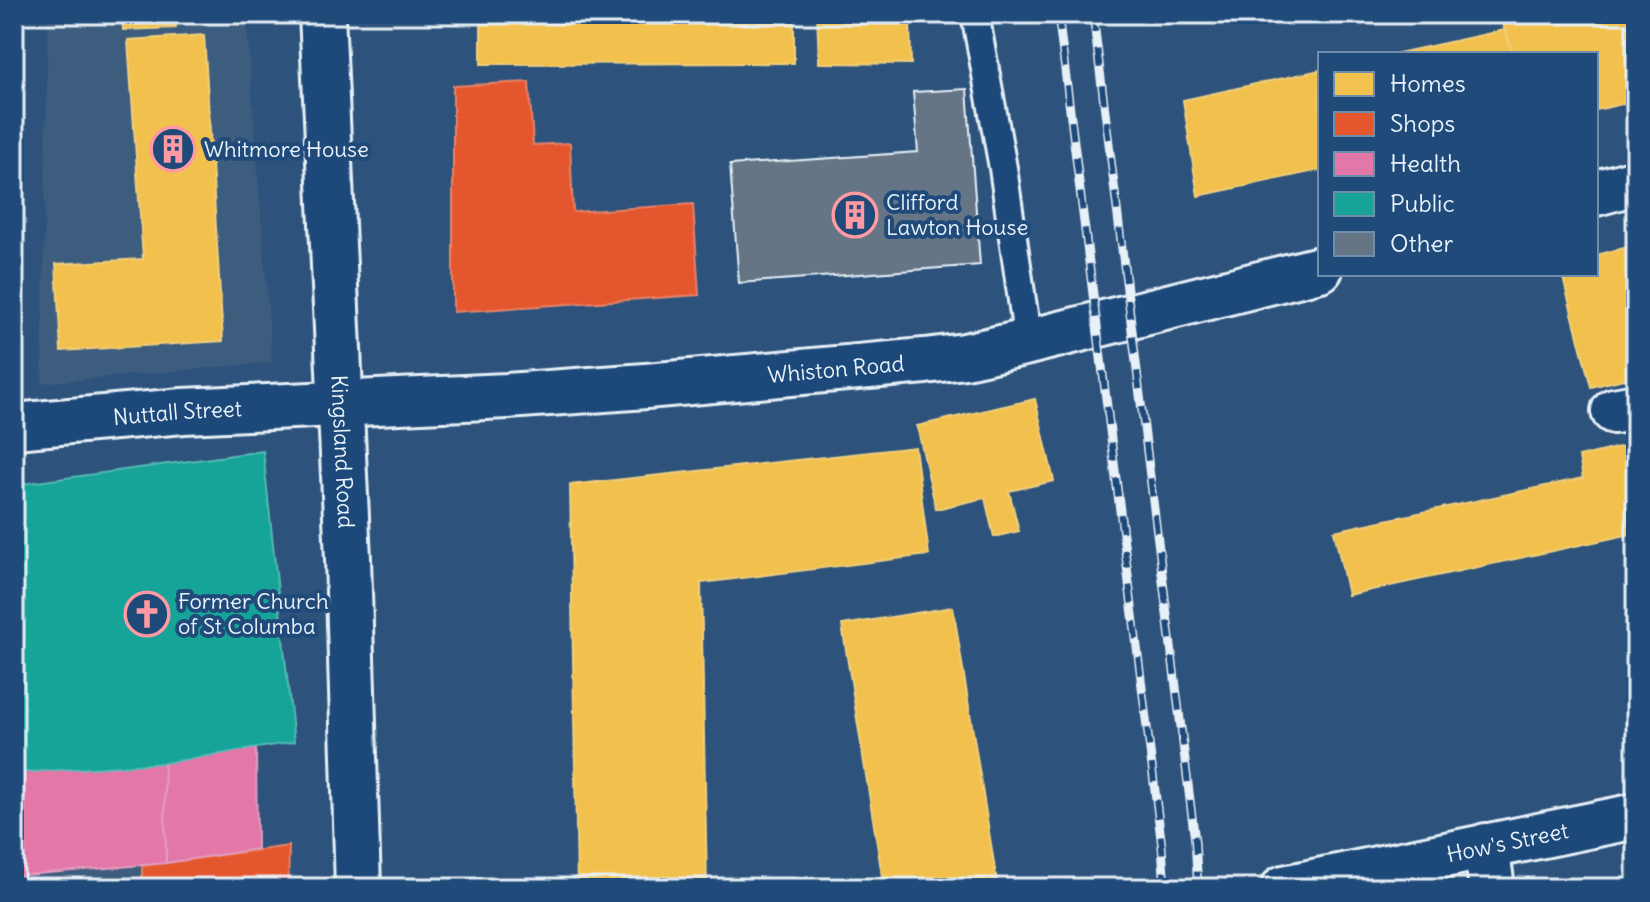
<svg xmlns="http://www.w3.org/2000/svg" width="1650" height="902" font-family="Delius,sans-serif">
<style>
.built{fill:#3e5d7f}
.homes{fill:#f2c14e;stroke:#efcf81;stroke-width:2}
.shops{fill:#e4572e;stroke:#e5856b;stroke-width:2}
.health{fill:#e377a8;stroke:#e49cc0;stroke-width:2}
.public{fill:#17a398;stroke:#56bab5;stroke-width:2}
.building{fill:#667586;stroke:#e8f1f8;stroke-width:2}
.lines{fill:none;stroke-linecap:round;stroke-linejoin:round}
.lane-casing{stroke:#e8f1f8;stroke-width:32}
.street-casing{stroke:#e8f1f8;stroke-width:50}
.secondary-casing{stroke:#e8f1f8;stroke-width:50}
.highway-casing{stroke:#e8f1f8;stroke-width:50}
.lane{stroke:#1f4a7a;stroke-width:26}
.street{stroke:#1f4a7a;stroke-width:44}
.secondary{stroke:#1f4a7a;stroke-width:44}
.highway{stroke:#1f4a7a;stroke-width:44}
.rail-casing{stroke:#e8f1f8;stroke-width:9}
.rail{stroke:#1f4a7a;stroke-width:6;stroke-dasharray:18;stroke-linecap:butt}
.labels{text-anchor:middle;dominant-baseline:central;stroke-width:8;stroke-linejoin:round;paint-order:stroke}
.poi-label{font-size:22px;fill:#e8f1f8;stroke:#1f4a7a;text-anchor:start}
.street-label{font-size:22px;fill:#e8f1f8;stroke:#1f4a7a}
</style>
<rect width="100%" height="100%" fill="#2d537c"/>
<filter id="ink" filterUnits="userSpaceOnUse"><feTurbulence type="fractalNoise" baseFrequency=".0125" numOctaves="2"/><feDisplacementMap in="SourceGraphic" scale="16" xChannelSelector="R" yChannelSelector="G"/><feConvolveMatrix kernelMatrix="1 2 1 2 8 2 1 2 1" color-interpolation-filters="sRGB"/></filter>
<g filter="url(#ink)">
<g class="built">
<polygon points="48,14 246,14 272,362 42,383"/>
<polygon points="289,846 288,888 14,888 14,877 142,866"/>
</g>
<g class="homes">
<polygon points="122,14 175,14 176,28 123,30"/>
<polygon points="481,14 794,14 794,63 481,64"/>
<polygon points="817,14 910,14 911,64 819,63"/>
<polygon points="1499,14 1636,14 1636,101 1596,110 1596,54 1513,54"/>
<polygon points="1505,30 1513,54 1394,54"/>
<polygon points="204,35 223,341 61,351 56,264 143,259 128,40"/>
<polygon points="1320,70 1320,170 1198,196 1183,100"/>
<polygon points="1636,245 1636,376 1591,387 1562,274 1596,274 1596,255"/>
<polygon points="1035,399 1054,481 1009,491 1019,531 994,537 985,498 936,509 917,426"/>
<polygon points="1628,445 1636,483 1636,533 1348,595 1334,531 1583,478 1579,457"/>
<polygon points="915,447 929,555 701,583 707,888 577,888 570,485"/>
<polygon points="953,607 998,888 884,888 842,625"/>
</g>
<g class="shops">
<polygon points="529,82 533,145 570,143 573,212 693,204 699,295 453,312 453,86"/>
<polygon points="289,846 288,888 142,888 142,866"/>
</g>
<g class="health">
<polygon points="256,747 257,849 166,863 164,763"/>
<polygon points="164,763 166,863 14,876 14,773"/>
</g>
<polygon class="public" points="263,451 294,742 164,763 14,773 14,485"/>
<polygon class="building" points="967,89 980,265 739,283 730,165 918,152 913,92"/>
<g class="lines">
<g class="lane-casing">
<polyline id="lane" points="975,14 1003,168 1028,342"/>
</g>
<g class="street-casing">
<g id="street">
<polyline points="1614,411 1636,407"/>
<polyline points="1486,846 1492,888"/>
<path id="s1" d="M1284,888L1636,816"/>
</g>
</g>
<g class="secondary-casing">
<g id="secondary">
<polyline points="1596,193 1636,182"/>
<path id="s2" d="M14,426L183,411L507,396L646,386L925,361L965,356L1028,342L1320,269"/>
</g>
</g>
<g class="highway-casing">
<g id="highway">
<path id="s3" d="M322,14L348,559L358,888"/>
</g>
</g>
<use href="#lane" class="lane"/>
<use href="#street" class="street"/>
<use href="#secondary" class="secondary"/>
<use href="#highway" class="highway"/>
<g class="rail-casing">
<g id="rail">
<polyline points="1058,14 1162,847 1165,888"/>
<polyline points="1093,14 1195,841 1198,888"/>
</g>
</g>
<use href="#rail" class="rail"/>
</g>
</g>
<defs>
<g id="building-ring" transform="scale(2.3)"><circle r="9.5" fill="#1f4a7a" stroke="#ff9aa2" stroke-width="1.5"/><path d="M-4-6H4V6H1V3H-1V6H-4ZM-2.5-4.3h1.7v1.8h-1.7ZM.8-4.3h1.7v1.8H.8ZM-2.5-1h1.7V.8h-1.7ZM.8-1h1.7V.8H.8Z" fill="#ff9aa2"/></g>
<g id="church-ring" transform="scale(2.3)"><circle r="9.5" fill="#1f4a7a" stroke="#ff9aa2" stroke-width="1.5"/><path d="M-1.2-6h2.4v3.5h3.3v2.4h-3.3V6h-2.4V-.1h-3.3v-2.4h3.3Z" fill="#ff9aa2"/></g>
</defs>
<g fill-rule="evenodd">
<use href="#building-ring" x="173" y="149"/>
<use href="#building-ring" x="855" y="215"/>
<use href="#church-ring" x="147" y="614"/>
</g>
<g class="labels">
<g class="poi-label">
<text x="204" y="149">Whitmore House</text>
<text x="886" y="202">Clifford<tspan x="886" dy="25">Lawton House</tspan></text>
<text x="178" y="601">Former Church<tspan x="178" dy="25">of St Columba</tspan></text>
</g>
<g class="street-label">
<text stroke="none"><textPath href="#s2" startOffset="824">Whiston Road</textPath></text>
<text stroke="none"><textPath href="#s2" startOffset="164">Nuttall Street</textPath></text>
<text stroke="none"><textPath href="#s3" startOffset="438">Kingsland Road</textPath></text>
<text stroke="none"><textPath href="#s1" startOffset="228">How's Street</textPath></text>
</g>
</g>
<rect width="1650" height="902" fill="none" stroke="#1f4a7a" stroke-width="48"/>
<rect x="24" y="24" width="1602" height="854" fill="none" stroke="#e8f1f8" stroke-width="3" filter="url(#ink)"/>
<rect x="1318" y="52" width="280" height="224" fill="#1f4a7a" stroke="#6f8dac" stroke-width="2"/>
<rect x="1334" y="72" width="40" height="24" fill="#f2c14e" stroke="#6f8dac" stroke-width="2"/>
<text x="1390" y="92" font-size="24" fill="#e8f1f8">Homes</text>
<rect x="1334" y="112" width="40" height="24" fill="#e4572e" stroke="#6f8dac" stroke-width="2"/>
<text x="1390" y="132" font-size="24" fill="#e8f1f8">Shops</text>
<rect x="1334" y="152" width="40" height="24" fill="#e377a8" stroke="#6f8dac" stroke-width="2"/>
<text x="1390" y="172" font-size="24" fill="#e8f1f8">Health</text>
<rect x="1334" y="192" width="40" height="24" fill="#17a398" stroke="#6f8dac" stroke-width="2"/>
<text x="1390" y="212" font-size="24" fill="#e8f1f8">Public</text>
<rect x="1334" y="232" width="40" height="24" fill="#667586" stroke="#6f8dac" stroke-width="2"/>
<text x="1390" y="252" font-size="24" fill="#e8f1f8">Other</text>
</svg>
